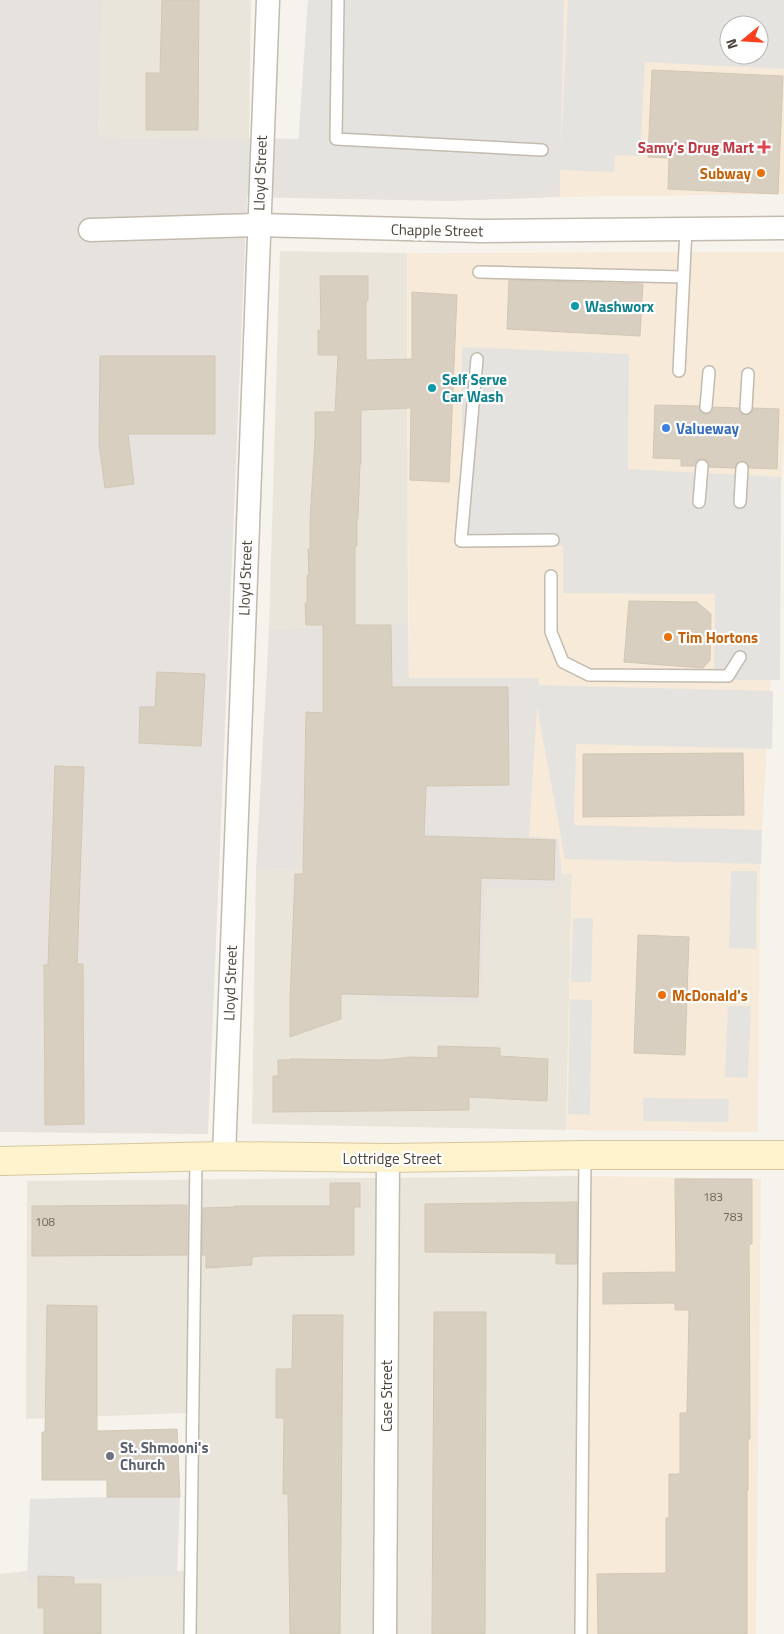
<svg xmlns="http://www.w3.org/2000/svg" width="784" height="1634" font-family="'Titillium Web',sans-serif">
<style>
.residential{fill:#eae5da}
.commercial{fill:#f7ead8;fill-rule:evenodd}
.industrial{fill:#e6e2dd}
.parking{fill:#e5e3e0;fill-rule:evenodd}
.building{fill:#d8cfc1;stroke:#d3c7b4}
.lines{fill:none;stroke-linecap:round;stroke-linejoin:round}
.lane-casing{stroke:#c2bbae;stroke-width:14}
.street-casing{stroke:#c2bbae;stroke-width:25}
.secondary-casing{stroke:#d6c79b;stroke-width:30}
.lane{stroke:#fff;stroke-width:11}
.street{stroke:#fff;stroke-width:22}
.secondary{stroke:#fff3cd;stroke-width:28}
.health-dot{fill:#e0444e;stroke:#fff;stroke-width:2}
.food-dot{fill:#e8710a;stroke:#fff;stroke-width:2}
.culture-dot{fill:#0f9aa8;stroke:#fff;stroke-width:2}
.shop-dot{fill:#3f7fe0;stroke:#fff;stroke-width:2}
.worship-dot{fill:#6b7280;stroke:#fff;stroke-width:2}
.labels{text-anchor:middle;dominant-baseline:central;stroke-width:4.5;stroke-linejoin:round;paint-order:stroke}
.number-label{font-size:12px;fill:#6e675b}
.health-label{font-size:15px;font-weight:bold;fill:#be3a42;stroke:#fff;text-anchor:end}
.street-label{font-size:15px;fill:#4b4439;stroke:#fff}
.food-label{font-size:15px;font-weight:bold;fill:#c56008;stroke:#fff;text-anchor:start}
.culture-label{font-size:15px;font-weight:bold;fill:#0d838f;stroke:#fff;text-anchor:start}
.shop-label{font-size:15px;font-weight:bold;fill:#366cbe;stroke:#fff;text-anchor:start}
.worship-label{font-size:15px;font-weight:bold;fill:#5b616d;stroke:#fff;text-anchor:start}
</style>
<rect width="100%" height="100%" fill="#f6f3ec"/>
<g class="residential">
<polygon points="103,0 251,0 249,139 98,137"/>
<polygon points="280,251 407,253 408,623 269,629"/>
<polygon points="256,869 377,871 375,1002 486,887 561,888 562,874 572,873 566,1130 252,1124"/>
<polygon points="586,1176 586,1634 0,1634 0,1574 26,1571 189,1571 186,1413 26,1419 27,1181"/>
</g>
<g class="commercial">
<path d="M564,0H784V194L560,197ZM729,25H759V55H729Z"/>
<polygon points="784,252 784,435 760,869 758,1132 566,1130 572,873 562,874 558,839 529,836 539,678 409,678 407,253"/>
<polygon points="586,1176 761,1179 756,1634 586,1634"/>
</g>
<g class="industrial">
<polygon points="0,0 103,0 98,137 299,139 308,0 564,0 560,197 450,201 247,197 208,1134 0,1132"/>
<polygon points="408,623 409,678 539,678 529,836 558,839 562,874 561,888 486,888 480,1003 375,1002 377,871 256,869 269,629"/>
</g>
<g class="parking">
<polygon points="308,0 555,0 548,186 295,190"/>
<path d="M568,0H784V69L645,62L640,156L615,155L614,172L560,170ZM729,25H759V55H729Z"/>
<polygon points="462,347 629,354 628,469 781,477 780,680 714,680 715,594 563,593 563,546 462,548"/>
<polygon points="533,685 773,691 772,749 576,744 574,825 762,830 761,864 565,859"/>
<polygon points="731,871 757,871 756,949 729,948"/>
<polygon points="573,918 593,918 591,982 571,982"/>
<polygon points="570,999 592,1000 590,1115 568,1114"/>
<polygon points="728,1006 751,1006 748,1078 725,1077"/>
<polygon points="643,1098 729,1099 728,1122 643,1121"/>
<polygon points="107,1497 180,1497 177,1576 27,1580 30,1499"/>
</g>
<g class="building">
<polygon points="162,0 199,0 198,130 146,130 146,73 160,73"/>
<polygon points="652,70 783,76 778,194 668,189 669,158 648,157"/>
<polygon points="320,276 368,276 368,301 366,301 366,360 412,359 412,292 457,295 449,482 410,480 411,408 361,410 361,464 360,464 358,519 357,519 357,546 355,546 355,625 391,625 392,687 508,687 509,785 426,786 424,836 555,840 554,880 481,878 478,997 341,994 341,1019 290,1037 290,1001 295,874 303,874 306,712 323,713 323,625 306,625 305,603 307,603 307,575 309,575 308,549 310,549 310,521 315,439 315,412 335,412 338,355 318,355 318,330 321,331"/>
<polygon points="509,280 643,284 640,336 507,329"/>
<polygon points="100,356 215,356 215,434 128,434 134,484 105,488 99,444"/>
<polygon points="655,405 699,406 701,413 706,414 712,412 714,407 739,408 742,414 746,415 752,412 753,408 779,409 777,469 749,468 746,462 742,461 736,464 735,468 709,467 707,460 702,459 696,461 694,466 681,466 681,459 653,458"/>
<polygon points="629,601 697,602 711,614 710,660 703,668 624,662"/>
<polygon points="157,672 205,674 201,746 139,743 140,707 155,707"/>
<polygon points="743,753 744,815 583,817 583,754"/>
<polygon points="55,766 84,767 77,964 83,964 84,1124 45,1125 44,965 48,965"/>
<polygon points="638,935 689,937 685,1055 634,1053"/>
<polygon points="438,1046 500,1048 500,1056 548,1059 547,1101 469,1097 469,1110 273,1112 273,1076 278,1076 278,1060 290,1060 290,1059 383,1060 411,1057 438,1058"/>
<polygon points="675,1179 752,1179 752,1244 749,1244 750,1439 748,1439 748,1490 747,1490 747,1634 598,1634 597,1574 666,1573 666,1518 669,1518 669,1474 680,1474 680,1413 687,1413 689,1310 675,1310 675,1303 603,1304 603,1273 676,1272"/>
<polygon points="330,1183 360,1183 360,1207 354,1207 354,1255 261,1256 252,1257 252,1265 206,1268 206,1255 202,1255 203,1208 235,1207 235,1206 330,1206"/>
<polygon points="577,1202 577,1264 556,1264 556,1253 425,1252 425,1204"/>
<polygon points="187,1205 187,1255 32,1256 32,1206"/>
<polygon points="47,1305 97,1306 97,1431 177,1429 180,1497 107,1497 107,1480 42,1480 42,1432 45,1432"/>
<polygon points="434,1312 486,1312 485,1634 432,1634"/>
<polygon points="293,1315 343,1315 340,1634 290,1634 288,1494 283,1494 284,1418 276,1418 276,1369 292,1369"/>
<polygon points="38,1576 74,1577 74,1584 101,1584 101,1634 44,1634 44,1608 38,1608"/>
</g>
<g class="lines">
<g class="lane-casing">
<g id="lane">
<polyline points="338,0 336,139 542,150"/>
<polyline points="479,272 683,277"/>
<polyline points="477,359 461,541 553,540"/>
<polyline points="679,371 686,229"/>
<polyline points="706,407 709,372"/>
<polyline points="746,408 748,374"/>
<polyline points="699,502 702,466"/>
<polyline points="740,502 742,468"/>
<polyline points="551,576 551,632 563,662 589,675 728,676 740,657"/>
<polyline points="190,1634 196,1157"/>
<polyline points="581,1634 585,1155"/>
</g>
</g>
<g class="street-casing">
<g id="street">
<polyline points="90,230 258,225 480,231 784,228"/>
<polyline points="224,1156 268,0"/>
<polyline points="385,1634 388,1158"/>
</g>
</g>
<g class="secondary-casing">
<polyline id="secondary" points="0,1161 224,1156 388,1158 585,1155 784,1155"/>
</g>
<use href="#lane" class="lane"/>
<use href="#street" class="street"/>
<use href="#secondary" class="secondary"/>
</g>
<path class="health-dot" d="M761.5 139.5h5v5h5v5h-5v5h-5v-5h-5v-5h5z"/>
<g class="food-dot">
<circle cx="761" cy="173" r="5"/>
<circle cx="668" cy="637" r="5"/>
<circle cx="662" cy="995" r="5"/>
</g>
<g class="culture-dot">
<circle cx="575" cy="306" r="5"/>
<circle cx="432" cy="388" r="5"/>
</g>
<circle class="shop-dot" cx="666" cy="428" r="5"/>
<circle class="worship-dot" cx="110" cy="1456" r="5"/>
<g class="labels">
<g class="number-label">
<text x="713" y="1196">183</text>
<text x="733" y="1216">783</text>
<text x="45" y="1221">108</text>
</g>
<g class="health-label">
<text x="754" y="147">Samy's Drug Mart</text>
</g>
<g class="street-label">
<text transform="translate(260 173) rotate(-88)">Lloyd Street</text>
<text transform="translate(437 230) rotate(1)">Chapple Street</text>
<text transform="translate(245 578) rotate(-88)">Lloyd Street</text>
<text transform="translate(230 983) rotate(-88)">Lloyd Street</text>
<text x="392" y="1158">Lottridge Street</text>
<text transform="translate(386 1396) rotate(-90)">Case Street</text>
</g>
<g class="food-label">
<text x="751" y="173" text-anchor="end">Subway</text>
<text x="678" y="637">Tim Hortons</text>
<text x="672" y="995">McDonald's</text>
</g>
<g class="culture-label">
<text x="585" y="306">Washworx</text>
<text x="442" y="379">Self Serve<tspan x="442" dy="17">Car Wash</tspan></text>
</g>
<g class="shop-label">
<text x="676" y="428">Valueway</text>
</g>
<g class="worship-label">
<text x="120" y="1447">St. Shmooni's<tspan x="120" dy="17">Church</tspan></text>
</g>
</g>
<g transform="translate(744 40) rotate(252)"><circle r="24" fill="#ffffff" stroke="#b7b4b0"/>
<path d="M0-4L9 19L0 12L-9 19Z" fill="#fc3f1d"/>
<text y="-8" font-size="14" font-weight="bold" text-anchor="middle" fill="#4b4439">N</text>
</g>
</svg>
